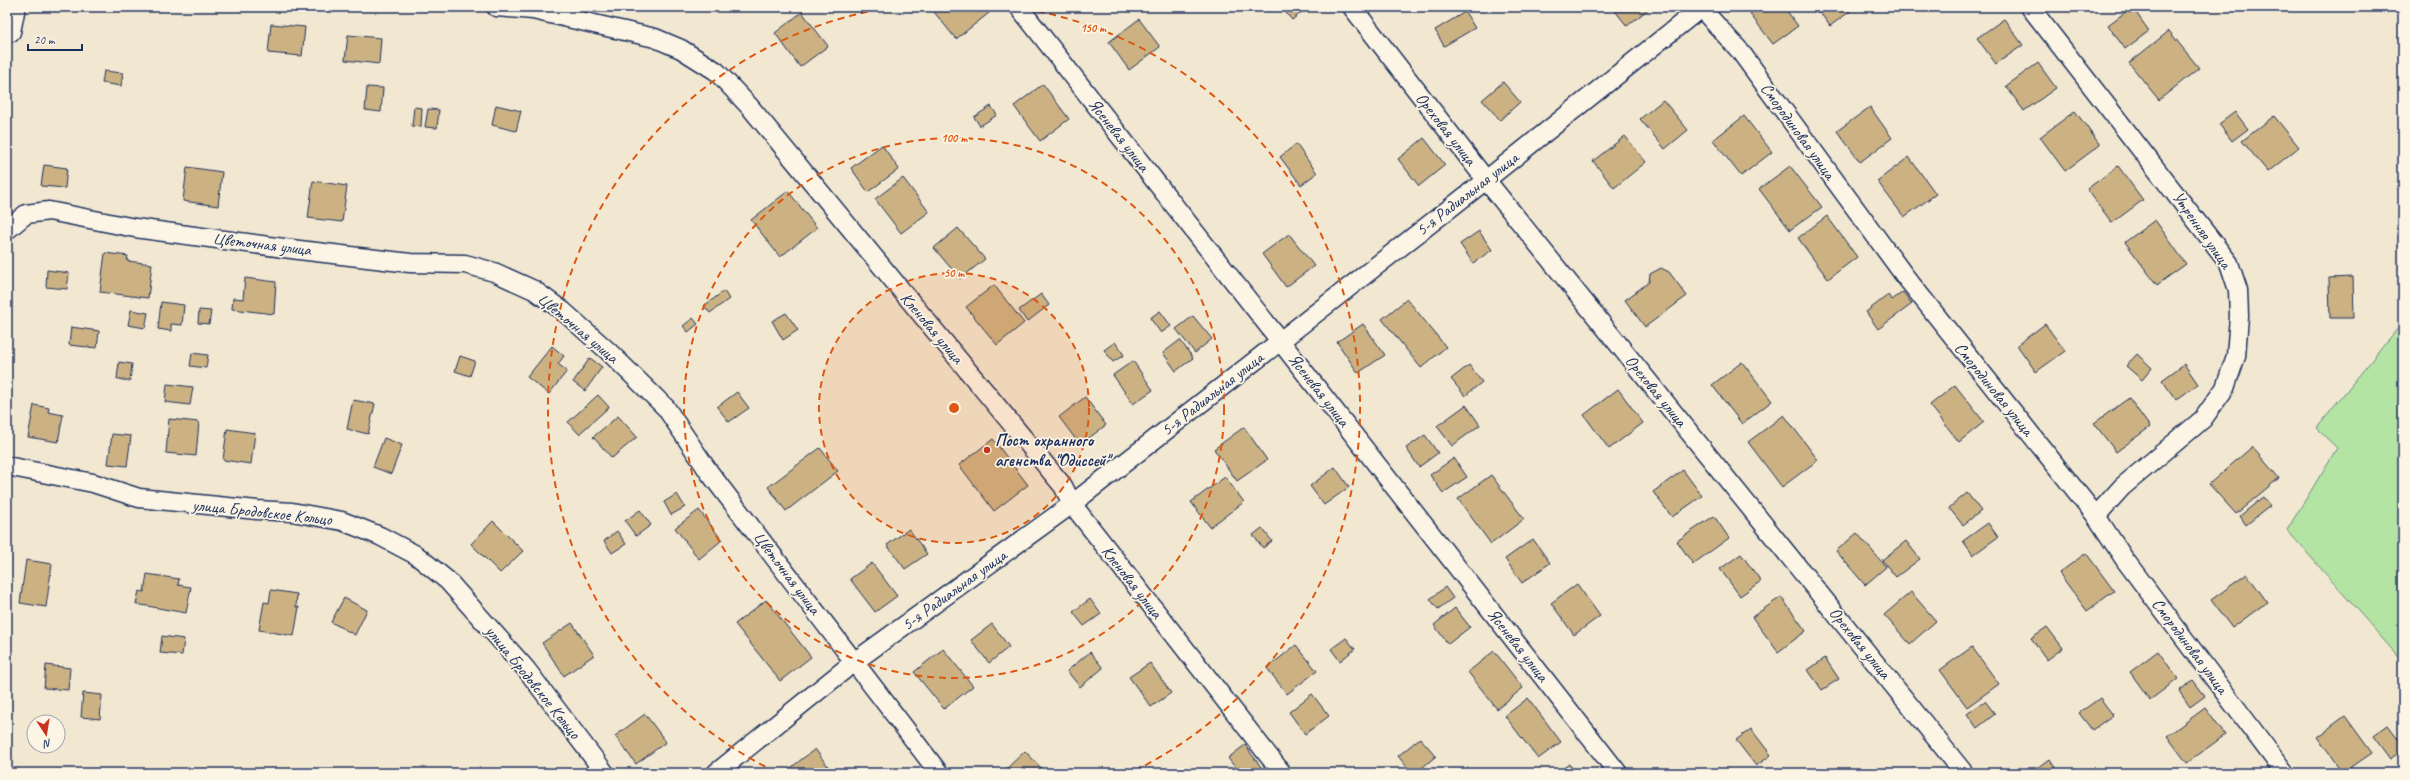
<svg xmlns="http://www.w3.org/2000/svg" width="2410" height="780" font-family="Caveat,sans-serif">
<style>
.green{fill:#b4e4a3;stroke:#688a80}
.building{fill:#ccb282;stroke:#1b2f5e}
.lines{fill:none;stroke-linecap:round;stroke-linejoin:round}
.minor-casing{stroke:#1b2f5e;stroke-width:21}
.minor{stroke:#fcf5e5;stroke-width:18}
.ring{fill:none;stroke:#de5710;stroke-width:2;stroke-dasharray:7 5}
.poi-dot{fill:#c8321e;stroke:#fcf5e5;stroke-width:1.5}
.labels{text-anchor:middle;dominant-baseline:central;stroke-width:3.5;stroke-linejoin:round;paint-order:stroke}
.street-label{font-size:17px;fill:#1b2f5e;stroke:#fcf5e5}
.poi-label{font-size:17px;font-weight:bold;fill:#1b2f5e;stroke:#fcf5e5;text-anchor:start}
.centre{fill:#de5710;stroke:#fcf5e5;stroke-width:2}
.ring-label{font-size:12px;text-anchor:middle;font-weight:bold;fill:#de5710;stroke:#fcf5e5;stroke-width:3.5;stroke-linejoin:round;paint-order:stroke}
</style>
<rect width="100%" height="100%" fill="#f2e8d1"/>
<filter id="ink" filterUnits="userSpaceOnUse"><feTurbulence type="fractalNoise" baseFrequency=".025" numOctaves="2"/><feDisplacementMap in="SourceGraphic" scale="8" xChannelSelector="R" yChannelSelector="G"/><feConvolveMatrix kernelMatrix="1 2 1 2 8 2 1 2 1" color-interpolation-filters="sRGB"/></filter>
<g filter="url(#ink)">
<polygon class="green" points="2403,322 2403,662 2287,530 2337,448 2316,428"/>
<g class="building">
<polygon points="930,7 985,7 989,13 956,39"/>
<polygon points="1281,7 1308,7 1292,20"/>
<polygon points="1612,7 1651,7 1627,26"/>
<polygon points="1759,7 1784,7 1798,26 1773,44 1750,14"/>
<polygon points="1816,7 1856,7 1830,26"/>
<polygon points="2132,7 2149,31 2125,49 2108,25"/>
<polygon points="802,12 828,46 800,67 775,33"/>
<polygon points="1465,12 1475,28 1444,46 1435,30"/>
<polygon points="1139,19 1160,47 1129,70 1109,42"/>
<polygon points="2004,19 2023,45 1996,64 1977,38"/>
<polygon points="271,24 305,27 302,56 268,53"/>
<polygon points="2169,31 2199,68 2159,100 2129,63"/>
<polygon points="348,35 381,38 379,64 345,60"/>
<polygon points="2038,63 2056,88 2024,111 2006,86"/>
<polygon points="104,71 123,73 121,86 102,83"/>
<polygon points="1503,82 1520,102 1500,120 1482,100"/>
<polygon points="1043,84 1069,119 1040,141 1014,106"/>
<polygon points="367,87 383,88 381,112 365,110"/>
<polygon points="1663,100 1688,130 1665,149 1640,119"/>
<polygon points="496,105 521,111 516,131 492,125"/>
<polygon points="991,106 997,115 980,126 974,117"/>
<polygon points="414,107 422,108 421,127 412,126"/>
<polygon points="1870,107 1892,138 1860,162 1837,131"/>
<polygon points="428,109 439,110 437,128 425,127"/>
<polygon points="2075,111 2100,145 2065,171 2040,137"/>
<polygon points="2235,112 2248,129 2232,141 2219,124"/>
<polygon points="1744,116 1772,152 1741,176 1713,140"/>
<polygon points="2274,116 2299,147 2268,172 2242,141"/>
<polygon points="1625,136 1646,162 1614,188 1593,161"/>
<polygon points="1424,138 1445,165 1419,186 1398,159"/>
<polygon points="1296,144 1317,173 1301,185 1280,157"/>
<polygon points="882,145 899,169 868,192 851,168"/>
<polygon points="1909,157 1936,194 1904,217 1877,181"/>
<polygon points="44,165 67,168 65,188 41,186"/>
<polygon points="1790,166 1822,207 1790,230 1759,189"/>
<polygon points="2118,166 2143,200 2112,223 2087,189"/>
<polygon points="187,167 222,172 218,206 183,201"/>
<polygon points="903,178 929,212 901,233 875,199"/>
<polygon points="313,181 347,186 342,222 308,218"/>
<polygon points="788,191 817,228 780,257 751,220"/>
<polygon points="1827,216 1857,257 1828,279 1798,238"/>
<polygon points="2155,220 2186,264 2157,285 2125,242"/>
<polygon points="958,228 985,259 960,279 934,248"/>
<polygon points="1479,231 1492,250 1473,263 1460,244"/>
<polygon points="1289,234 1314,266 1286,287 1262,254"/>
<polygon points="105,253 128,256 127,261 152,264 148,298 100,292"/>
<polygon points="1661,268 1669,272 1687,296 1645,327 1625,300 1649,282 1650,274"/>
<polygon points="47,270 69,273 67,289 46,287"/>
<polygon points="2353,277 2354,318 2330,318 2329,278"/>
<polygon points="245,278 276,282 274,314 232,309 233,298 243,299"/>
<polygon points="994,285 1024,323 997,345 966,307"/>
<polygon points="724,291 729,299 710,313 704,306"/>
<polygon points="1903,292 1912,304 1878,329 1866,312 1888,295 1892,300"/>
<polygon points="1041,294 1049,305 1027,322 1019,310"/>
<polygon points="1407,299 1446,347 1421,368 1382,319"/>
<polygon points="161,302 184,305 182,325 171,324 171,331 158,329"/>
<polygon points="131,310 148,313 145,328 128,325"/>
<polygon points="199,310 211,311 209,324 198,323"/>
<polygon points="1160,311 1171,326 1161,333 1150,318"/>
<polygon points="786,313 798,330 783,340 772,321"/>
<polygon points="1193,316 1212,339 1195,353 1176,329"/>
<polygon points="693,318 698,324 688,332 683,326"/>
<polygon points="1363,324 1385,355 1358,373 1337,342"/>
<polygon points="2045,324 2065,351 2036,372 2017,345"/>
<polygon points="71,327 99,331 97,348 69,345"/>
<polygon points="1180,340 1193,358 1176,371 1163,353"/>
<polygon points="1115,342 1124,355 1113,362 1104,350"/>
<polygon points="552,346 564,356 558,364 567,371 549,394 527,377"/>
<polygon points="192,353 208,355 206,368 190,366"/>
<polygon points="2137,354 2152,368 2142,380 2126,366"/>
<polygon points="460,356 475,361 470,376 455,371"/>
<polygon points="590,358 602,367 585,391 573,382"/>
<polygon points="1133,361 1153,390 1133,404 1113,375"/>
<polygon points="119,362 132,364 130,381 117,379"/>
<polygon points="1742,362 1772,401 1742,424 1712,385"/>
<polygon points="2184,364 2198,384 2176,400 2162,380"/>
<polygon points="1469,365 1482,382 1465,396 1451,379"/>
<polygon points="167,384 193,387 190,405 165,402"/>
<polygon points="1955,385 1984,422 1959,442 1930,405"/>
<polygon points="1618,389 1643,423 1609,449 1584,415"/>
<polygon points="737,392 749,408 729,422 717,407"/>
<polygon points="598,395 609,407 579,434 568,422"/>
<polygon points="1085,397 1106,425 1080,445 1059,417"/>
<polygon points="2129,398 2150,427 2116,452 2094,423"/>
<polygon points="353,400 375,404 368,434 347,429"/>
<polygon points="34,405 49,408 48,412 63,415 58,442 28,437"/>
<polygon points="1466,405 1480,425 1452,446 1437,426"/>
<polygon points="1784,415 1818,460 1782,487 1748,442"/>
<polygon points="618,416 637,437 612,458 593,437"/>
<polygon points="169,419 199,422 196,456 166,453"/>
<polygon points="1244,427 1267,460 1237,481 1214,449"/>
<polygon points="227,429 255,433 251,464 223,460"/>
<polygon points="112,434 131,436 127,466 108,464"/>
<polygon points="1425,435 1438,453 1419,467 1406,448"/>
<polygon points="384,438 402,445 391,474 373,467"/>
<polygon points="993,439 1028,485 994,511 959,465"/>
<polygon points="2252,447 2279,478 2236,514 2209,484"/>
<polygon points="820,448 838,471 786,511 768,487"/>
<polygon points="1454,458 1467,477 1443,493 1430,475"/>
<polygon points="1335,467 1349,487 1324,505 1310,486"/>
<polygon points="1683,470 1702,496 1672,517 1653,492"/>
<polygon points="1491,475 1524,519 1491,544 1458,499"/>
<polygon points="1225,477 1244,502 1210,527 1191,502"/>
<polygon points="1967,493 1981,511 1963,525 1949,508"/>
<polygon points="677,494 685,507 671,515 664,502"/>
<polygon points="2263,497 2270,506 2246,525 2240,516"/>
<polygon points="640,510 651,525 636,536 625,521"/>
<polygon points="699,510 722,540 699,559 675,528"/>
<polygon points="1714,516 1729,538 1693,564 1677,541"/>
<polygon points="493,521 523,551 500,573 471,544"/>
<polygon points="1988,523 1998,537 1973,555 1963,541"/>
<polygon points="1262,528 1272,541 1263,548 1253,535"/>
<polygon points="909,529 927,554 905,569 887,545"/>
<polygon points="617,531 626,544 612,553 604,541"/>
<polygon points="1857,533 1886,567 1865,585 1836,551"/>
<polygon points="1533,539 1550,563 1522,583 1505,559"/>
<polygon points="1906,541 1920,559 1896,577 1882,560"/>
<polygon points="2086,553 2114,591 2087,611 2059,573"/>
<polygon points="1741,554 1761,581 1740,596 1720,569"/>
<polygon points="26,560 52,564 46,607 20,603"/>
<polygon points="872,563 897,596 875,612 850,579"/>
<polygon points="147,574 179,579 178,585 191,587 186,613 136,604 139,591 144,592"/>
<polygon points="2247,574 2267,602 2232,628 2211,600"/>
<polygon points="1577,584 1600,616 1574,635 1551,603"/>
<polygon points="1445,587 1453,598 1438,609 1430,599"/>
<polygon points="271,590 297,594 296,607 299,607 294,636 259,630 264,602 269,603"/>
<polygon points="1911,592 1936,621 1910,644 1884,615"/>
<polygon points="1781,597 1806,631 1778,652 1752,617"/>
<polygon points="344,598 367,610 355,635 331,622"/>
<polygon points="1090,599 1101,614 1084,626 1073,612"/>
<polygon points="766,600 811,657 780,681 735,624"/>
<polygon points="1455,608 1470,627 1448,644 1434,625"/>
<polygon points="572,623 594,655 564,676 542,643"/>
<polygon points="992,624 1009,647 989,663 971,640"/>
<polygon points="2047,627 2063,648 2047,660 2031,638"/>
<polygon points="162,636 184,639 182,655 160,653"/>
<polygon points="1346,638 1355,649 1340,661 1331,649"/>
<polygon points="1296,645 1317,671 1287,694 1267,668"/>
<polygon points="1972,647 1999,684 1967,707 1940,670"/>
<polygon points="943,649 973,686 944,709 914,672"/>
<polygon points="1494,651 1523,688 1497,709 1468,672"/>
<polygon points="2158,651 2178,679 2150,700 2130,672"/>
<polygon points="1090,652 1103,668 1080,687 1067,671"/>
<polygon points="1825,658 1839,679 1822,690 1808,670"/>
<polygon points="1150,663 1171,693 1151,707 1129,677"/>
<polygon points="46,665 70,668 68,690 44,688"/>
<polygon points="2193,680 2205,696 2190,707 2179,691"/>
<polygon points="83,693 102,695 100,719 81,717"/>
<polygon points="1312,694 1329,716 1305,734 1289,712"/>
<polygon points="1528,698 1561,742 1538,759 1505,716"/>
<polygon points="2100,698 2113,715 2092,730 2079,713"/>
<polygon points="1985,701 1995,714 1977,728 1967,714"/>
<polygon points="2205,708 2225,735 2187,763 2167,736"/>
<polygon points="645,714 666,742 636,764 615,736"/>
<polygon points="2345,716 2372,753 2343,773 2317,737"/>
<polygon points="2388,725 2403,745 2403,750 2390,759 2373,736"/>
<polygon points="1751,729 1771,755 1756,766 1736,740"/>
<polygon points="1420,738 1436,756 1416,773 1412,773 1398,756"/>
<polygon points="1245,745 1261,767 1253,773 1239,773 1228,758"/>
<polygon points="815,749 833,773 784,773"/>
<polygon points="1025,751 1046,773 1002,773"/>
<polygon points="2049,759 2059,773 2030,773"/>
<polygon points="1569,764 1576,773 1557,773"/>
</g>
<g class="lines">
<g class="minor-casing">
<g id="minor">
<polyline points="496,7 533,10 655,38 681,49 716,71 750,107 1063,486 1072,504 1282,773"/>
<polyline points="1019,7 1618,773"/>
<polyline points="1352,7 1486,180 1964,773"/>
<polyline points="1700,7 1740,51 1904,275 2096,516 2125,560 2285,773"/>
<polyline points="2030,7 2229,263 2238,290 2239,316 2236,356 2225,388 2203,419 2122,487 2096,516"/>
<polyline points="11,32 16,7"/>
<polyline points="7,230 26,214 49,211 135,228 299,250 410,263 465,264 494,272 534,290 563,311 608,351 666,408 709,472 939,773"/>
<polyline points="7,466 93,483 139,498 257,510 292,512 342,521 380,536 416,555 448,581 526,669 605,773"/>
<polyline points="716,773 854,662 1072,504 1486,180 1702,7"/>
</g>
</g>
<use href="#minor" class="minor"/>
</g>
</g>
<circle cx="954" cy="408" r="135" fill="#de5710" fill-opacity=".12"/>
<g class="ring">
<circle cx="954" cy="408" r="135"/>
<circle cx="954" cy="408" r="270"/>
<path d="M776 772A405 405 0 0 1 894 7M1014 7A405 405 0 0 1 1132 772"/>
</g>
<circle class="poi-dot" cx="987" cy="450" r="4"/>
<g class="labels">
<g class="street-label">
<text transform="translate(1446 129) rotate(52)">Ореховая улица</text>
<text transform="translate(1798 131) rotate(54)">Смородиновая улица</text>
<text transform="translate(1119 135) rotate(52)">Ясеневая улица</text>
<text transform="translate(1467 194) rotate(-38)">5-я Радиальная улица</text>
<text transform="translate(2202 230) rotate(55)">Утренняя улица</text>
<text transform="translate(262 244) rotate(7)">Цветочная улица</text>
<text transform="translate(578 328) rotate(40)">Цветочная улица</text>
<text transform="translate(932 328) rotate(50)">Кленовая улица</text>
<text transform="translate(1994 389) rotate(51)">Смородиновая улица</text>
<text transform="translate(1319 390) rotate(52)">Ясеневая улица</text>
<text transform="translate(1656 391) rotate(51)">Ореховая улица</text>
<text transform="translate(1212 394) rotate(-38)">5-я Радиальная улица</text>
<text transform="translate(262 512) rotate(6)">улица Бродовское Кольцо</text>
<text transform="translate(787 573) rotate(53)">Цветочная улица</text>
<text transform="translate(1132 582) rotate(52)">Кленовая улица</text>
<text transform="translate(954 590) rotate(-36)">5-я Радиальная улица</text>
<text transform="translate(1860 643) rotate(51)">Ореховая улица</text>
<text transform="translate(1518 645) rotate(52)">Ясеневая улица</text>
<text transform="translate(2190 646) rotate(53)">Смородиновая улица</text>
<text transform="translate(533 682) rotate(51)">улица Бродовское Кольцо</text>
</g>
<g class="poi-label">
<text x="995" y="440">Пост охранного<tspan x="995" dy="20">агенства "Одисcей"</tspan></text>
</g>
</g>
<circle cx="954" cy="408" r="6" class="centre"/>
<g class="ring-label">
<text x="1093" y="32">150 m</text>
<text x="954" y="142">100 m</text>
<text x="954" y="277">50 m</text>
</g>
<rect width="2410" height="780" fill="none" stroke="#fcf5e5" stroke-width="24"/>
<rect x="12" y="12" width="2386" height="756" fill="none" stroke="#1b2f5e" stroke-width="1.5" filter="url(#ink)"/>
<g transform="translate(46 734) rotate(168)"><circle r="19" fill="#fcf5e5" stroke="#a2a6af"/>
<path d="M0-3L7 15L0 10L-7 15Z" fill="#c8321e"/>
<text y="-6" font-size="11" font-weight="bold" text-anchor="middle" fill="#1b2f5e">N</text>
</g>
<path d="M28 44v6h54v-6" fill="none" stroke="#1b2f5e" stroke-width="2"/>
<text x="34" y="44" font-size="12" fill="#1b2f5e" stroke="#fcf5e5" stroke-width="3" paint-order="stroke">20 m</text>
</svg>
